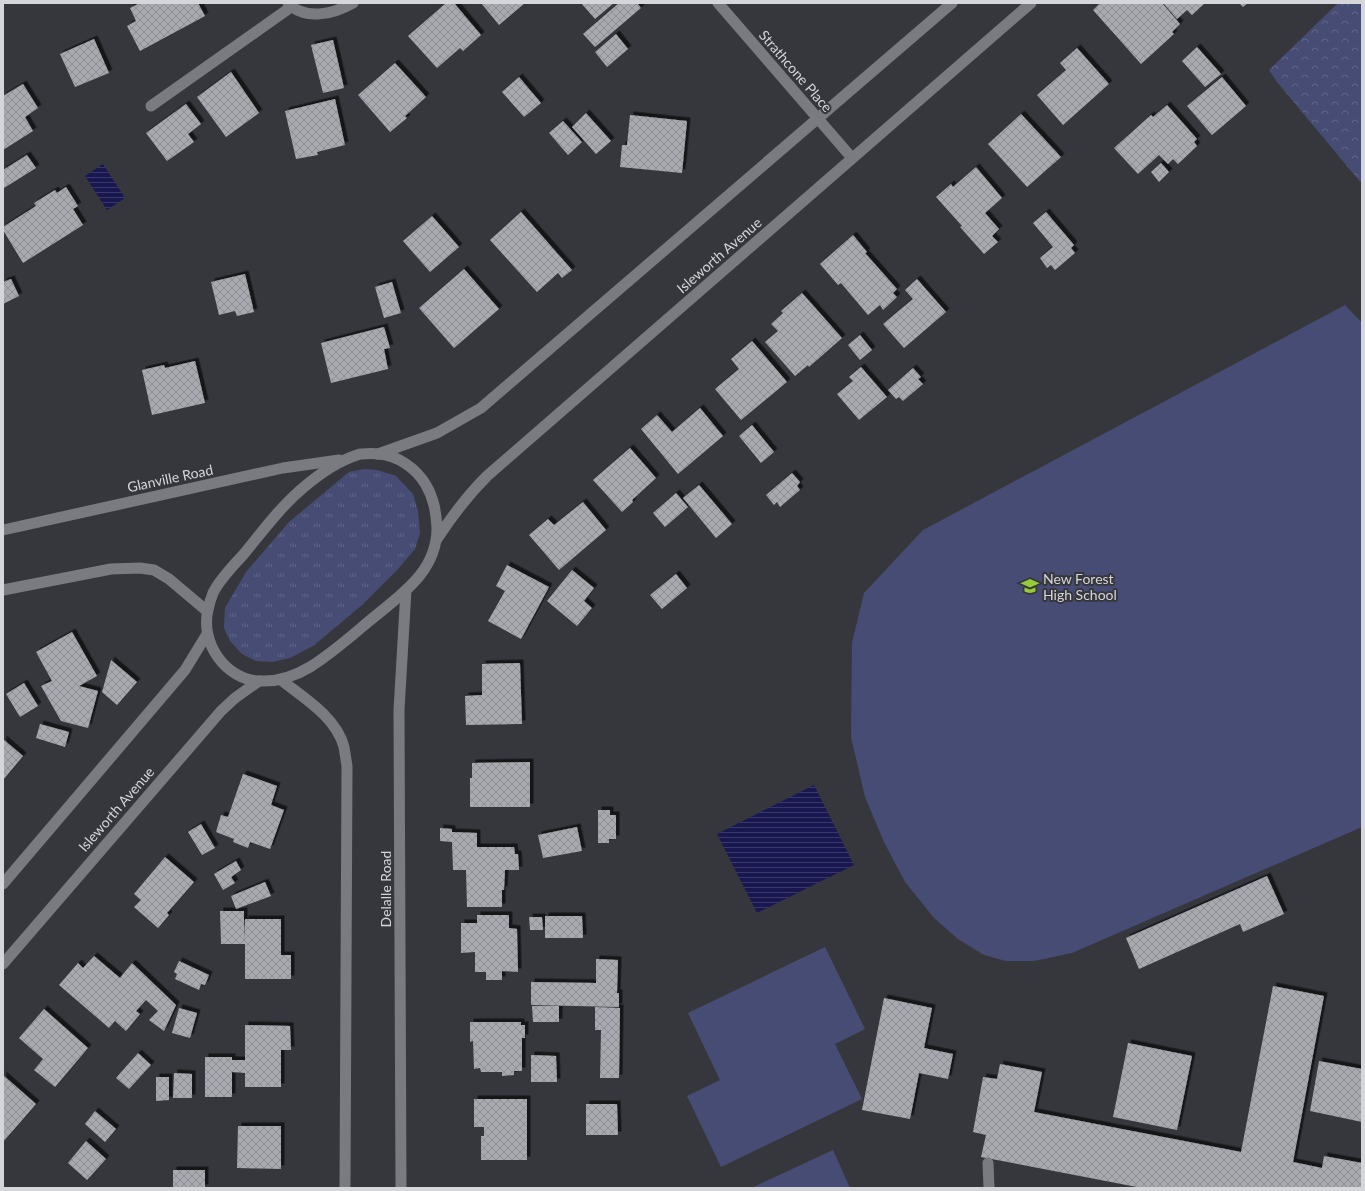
<svg xmlns="http://www.w3.org/2000/svg" width="1365" height="1191" font-family="Lato,sans-serif">
<style>
.grass{fill:url(#grass-tufts)}
.park{fill:url(#park-crowns)}
.pitch{fill:#474c75}
.water{fill:url(#water-rules)}
.building{fill:url(#building-cross-hatch);filter:url(#shadow)}
.lines{fill:none;stroke-linecap:round;stroke-linejoin:round}
.service{stroke:#7a7b81;stroke-width:11}
.minor{stroke:#7a7b81;stroke-width:11}
.labels{text-anchor:middle;dominant-baseline:central;stroke-width:4;stroke-linejoin:round;paint-order:stroke}
.street-label{font-size:14px;fill:#d5d6d9;stroke:#36373c}
.poi-label{font-size:14px;fill:#d5d6d9;stroke:#36373c;text-anchor:start}
</style>
<defs>
<pattern id="grass-tufts" width="24" height="20" patternUnits="userSpaceOnUse"><rect width="24" height="20" fill="#474c75"/><path d="M3 7l-1-3M5 7V3M7 7l1-3M15 17l-1-3M17 17v-4M19 17l1-3" fill="none" stroke="#616588"/></pattern>
<pattern id="park-crowns" width="20" height="18" patternUnits="userSpaceOnUse"><rect width="20" height="18" fill="#474c75"/><path d="M2 6a3 3 0 1 1 6 0M12 15a3 3 0 1 1 6 0" fill="none" stroke="#616588"/></pattern>
<pattern id="water-rules" width="6" height="5" patternUnits="userSpaceOnUse"><rect width="6" height="5" fill="#191750"/><path d="M0 2.5h6" fill="none" stroke="#3a3869"/></pattern>
<pattern id="building-cross-hatch" width="8" height="8" patternUnits="userSpaceOnUse"><rect width="8" height="8" fill="#a7a9af"/><path d="M0 0l8 8M0 8l8-8" fill="none" stroke="#8d8f94"/></pattern>
<filter id="shadow"><feDropShadow dx="3.5" dy="-3.5" stdDeviation="0" flood-color="#0009"/></filter>
</defs>
<rect width="100%" height="100%" fill="#36373c"/>
<polygon class="grass" points="364,469 377,470 396,476 413,494 418,511 420,533 415,549 398,569 362,605 313,646 290,658 272,662 256,661 242,654 230,641 224,628 225,608 246,572 289,522 349,472"/>
<polygon class="park" points="1338,3 1362,3 1362,184 1277,82 1269,70"/>
<g class="pitch">
<polygon points="1345,305 1362,323 1362,827 1072,953 1034,961 1006,961 984,955 958,939 934,918 905,882 884,842 865,797 851,737 852,643 864,593 923,530"/>
<polygon points="825,947 865,1029 835,1044 862,1099 721,1167 687,1096 720,1080 688,1013"/>
<polygon points="833,1150 850,1188 751,1188"/>
</g>
<g class="water">
<polygon points="103,164 125,198 107,210 85,176"/>
<polygon points="814,785 854,865 757,913 717,834"/>
</g>
<g class="building">
<polygon points="140,3 198,3 205,16 140,51 127,26 136,21 130,8"/>
<polygon points="446,3 454,3 481,35 463,51 460,48 437,68 408,36"/>
<polygon points="481,3 525,3 499,25"/>
<polygon points="581,3 614,3 595,19"/>
<polygon points="619,3 637,3 641,8 595,47 583,34"/>
<polygon points="1100,3 1116,3 1117,4 1118,3 1162,3 1180,24 1172,32 1174,34 1141,64 1093,10"/>
<polygon points="1163,3 1205,3 1192,15 1187,10 1177,19"/>
<polygon points="1239,3 1248,3 1243,7"/>
<polygon points="616,34 628,49 607,67 595,52"/>
<polygon points="94,39 109,73 75,87 60,54"/>
<polygon points="333,40 344,88 323,93 311,45"/>
<polygon points="1197,47 1221,74 1205,87 1182,61"/>
<polygon points="1077,48 1109,84 1063,125 1037,95 1066,70 1060,63"/>
<polygon points="395,63 426,97 405,116 407,118 390,132 358,95"/>
<polygon points="231,72 259,113 226,137 197,97"/>
<polygon points="519,77 541,103 524,117 502,92"/>
<polygon points="1222,77 1246,106 1212,135 1187,106"/>
<polygon points="23,84 38,108 25,117 33,131 3,150 3,96"/>
<polygon points="335,99 345,145 317,152 318,155 296,159 285,111"/>
<polygon points="186,104 201,124 188,134 194,142 167,161 146,133"/>
<polygon points="1167,105 1197,139 1194,142 1197,146 1178,164 1173,159 1168,164 1159,155 1138,174 1114,148 1151,115 1153,117"/>
<polygon points="586,113 611,141 596,154 572,127"/>
<polygon points="1021,114 1061,157 1027,187 988,144"/>
<polygon points="630,115 687,121 682,173 620,167 622,145 627,145"/>
<polygon points="563,121 582,142 568,155 549,133"/>
<polygon points="27,155 36,168 4,188 3,170"/>
<polygon points="1161,163 1169,172 1159,182 1151,172"/>
<polygon points="976,167 1002,198 985,213 999,229 992,236 998,242 984,254 960,227 962,226 936,197 951,184 953,187"/>
<polygon points="66,187 78,206 73,209 83,225 23,263 3,230 3,227 36,206 34,203 55,190 57,193"/>
<polygon points="521,212 572,270 562,278 558,273 537,292 490,240"/>
<polygon points="1046,212 1074,245 1071,248 1075,253 1055,270 1051,265 1047,268 1040,258 1053,247 1033,223"/>
<polygon points="432,216 459,247 430,272 403,241"/>
<polygon points="853,235 867,252 865,253 897,289 893,293 897,297 883,310 880,305 868,315 841,283 838,285 820,264"/>
<polygon points="464,269 499,309 454,348 419,308"/>
<polygon points="245,274 254,312 237,316 235,311 219,315 211,282"/>
<polygon points="11,279 19,296 3,304 3,282"/>
<polygon points="917,279 946,312 904,348 883,324 913,299 905,290"/>
<polygon points="392,282 401,313 384,318 375,287"/>
<polygon points="802,293 842,338 809,367 808,365 795,376 765,342 778,331 771,324 783,313 781,311"/>
<polygon points="384,327 390,348 384,349 388,369 331,383 321,343"/>
<polygon points="860,335 872,350 860,360 848,345"/>
<polygon points="752,341 787,382 741,420 715,389 739,369 731,359"/>
<polygon points="195,361 205,403 152,415 142,370 164,365 165,368"/>
<polygon points="861,367 887,397 859,420 837,394 853,381 849,377"/>
<polygon points="913,368 921,377 918,379 923,384 903,401 899,397 896,399 888,390"/>
<polygon points="700,408 723,436 678,474 641,429 657,415 672,432"/>
<polygon points="752,425 774,452 761,463 739,436"/>
<polygon points="630,448 656,478 632,500 633,502 622,512 593,480"/>
<polygon points="792,473 800,482 797,486 800,490 780,507 777,502 774,505 766,495"/>
<polygon points="699,485 732,524 716,538 683,498"/>
<polygon points="676,493 688,507 665,527 653,513"/>
<polygon points="583,502 606,530 559,570 529,535 548,519 554,525"/>
<polygon points="507,565 549,587 521,639 488,621 505,591 496,586"/>
<polygon points="572,570 594,588 584,601 592,608 577,626 547,601"/>
<polygon points="676,574 687,588 662,609 650,595"/>
<polygon points="72,632 97,676 79,686 98,691 88,728 61,721 41,686 52,681 36,652"/>
<polygon points="111,660 137,682 117,705 102,692"/>
<polygon points="520,663 522,724 466,725 465,696 482,695 482,664"/>
<polygon points="24,683 38,706 20,717 6,694"/>
<polygon points="40,724 69,732 65,747 36,738"/>
<polygon points="3,739 23,756 3,780"/>
<polygon points="530,762 530,807 470,807 470,778 472,778 472,763"/>
<polygon points="243,774 277,786 271,805 284,810 270,849 250,842 248,848 233,842 234,839 216,832 221,815 228,817"/>
<polygon points="598,810 610,810 610,815 616,815 616,839 609,839 609,843 598,843"/>
<polygon points="201,824 215,848 202,855 188,832"/>
<polygon points="577,827 582,851 543,858 538,835"/>
<polygon points="440,828 452,829 452,832 477,833 477,847 514,847 515,854 518,854 519,870 505,870 504,890 502,890 502,907 467,907 466,870 453,870 452,842 440,841"/>
<polygon points="165,857 194,882 167,913 169,915 158,928 134,907 141,900 134,894"/>
<polygon points="236,861 241,870 231,877 235,883 223,890 214,874"/>
<polygon points="1267,876 1284,914 1243,932 1240,924 1139,969 1126,938"/>
<polygon points="265,882 271,896 236,909 231,896"/>
<polygon points="220,911 244,911 244,941 245,919 281,919 281,955 291,955 291,979 245,979 245,944 221,944"/>
<polygon points="477,915 509,915 509,928 517,929 518,972 502,971 502,980 486,980 486,972 475,972 475,952 461,953 461,923 477,923"/>
<polygon points="545,916 582,916 583,938 545,938"/>
<polygon points="529,917 542,917 543,930 530,930"/>
<polygon points="94,956 120,978 132,963 176,1005 164,1031 149,1020 158,1011 146,1000 136,1011 140,1014 126,1031 115,1021 109,1028 59,985 78,963 83,968"/>
<polygon points="596,959 618,960 617,993 619,993 619,1007 531,1005 531,982 596,983"/>
<polygon points="179,961 209,975 205,985 201,984 199,990 175,979 177,974 174,972"/>
<polygon points="1273,986 1324,996 1293,1162 1322,1168 1324,1156 1362,1163 1362,1188 1142,1188 981,1157 986,1135 973,1132 983,1077 997,1079 1000,1064 1042,1072 1034,1112 1241,1152"/>
<polygon points="884,998 932,1008 924,1048 953,1054 948,1079 919,1073 910,1119 862,1110"/>
<polygon points="532,1006 559,1006 559,1022 533,1022"/>
<polygon points="595,1007 620,1008 619,1078 600,1078 601,1030 595,1030"/>
<polygon points="179,1008 197,1013 190,1038 172,1033"/>
<polygon points="44,1009 88,1048 55,1087 34,1070 43,1059 19,1038"/>
<polygon points="470,1022 521,1022 521,1025 525,1025 525,1038 522,1038 522,1071 514,1071 514,1075 502,1076 502,1072 481,1072 480,1068 474,1069 473,1041 470,1042"/>
<polygon points="245,1025 290,1026 291,1050 281,1050 281,1087 245,1087 245,1073 232,1072 232,1097 205,1097 205,1057 232,1057 232,1060 245,1060"/>
<polygon points="1128,1043 1192,1056 1177,1130 1113,1117"/>
<polygon points="138,1053 151,1065 129,1089 116,1078"/>
<polygon points="531,1055 556,1056 557,1082 531,1082"/>
<polygon points="1319,1061 1362,1069 1362,1122 1310,1111"/>
<polygon points="174,1073 192,1074 192,1098 173,1098"/>
<polygon points="3,1075 36,1104 3,1142"/>
<polygon points="156,1077 169,1077 169,1100 156,1101"/>
<polygon points="474,1099 527,1099 527,1160 481,1160 481,1136 484,1136 484,1127 474,1127"/>
<polygon points="586,1104 617,1104 618,1135 586,1135"/>
<polygon points="95,1111 116,1129 105,1142 85,1124"/>
<polygon points="238,1126 281,1126 281,1169 237,1168"/>
<polygon points="86,1141 106,1159 87,1180 68,1163"/>
<rect x="173" y="1170" width="32" height="18"/>
</g>
<g class="lines">
<polyline class="service" points="988,1163 989,1188"/>
<g class="minor">
<path d="M288,3C305,21 334,14 353,3"/>
<polyline points="718,3 852,158"/>
<polyline points="151,106 291,7"/>
<path d="M360,454C366,454 372,453 378,454C397,455 416,468 426,485C434,499 436,512 437,528C437,573 399,596 368,622C349,638 331,654 310,667C295,676 278,682 260,681C225,680 200,642 208,610C209,604 211,598 213,593C220,579 233,566 243,555C262,532 281,506 304,487C322,472 338,461 360,454Z"/>
<polyline points="378,454 437,433 481,408 952,3"/>
<polyline points="3,530 283,468 339,460"/>
<path d="M437,539C452,516 468,495 487,476L1031,3"/>
<polyline points="3,590 111,569 140,568 154,570 169,579 207,611"/>
<path d="M281,680C304,698 336,717 344,747C345,753 346,760 347,766L345,1188"/>
<polyline points="3,884 185,670 207,634"/>
<polyline points="3,964 221,711 235,698 259,681"/>
<polyline points="401,1188 399,710 406,590"/>
</g>
</g>
<defs>
<g id="school-bare" transform="scale(1.38)"><path d="M0-5L7-2L0 1L-7-2ZM-4 1L0 2.5L4 1V4Q0 6-4 4Z" fill="#97cb38" stroke="#36373c" stroke-width="2.5" paint-order="stroke"/></g>
</defs>
<g fill-rule="evenodd">
<use href="#school-bare" x="1030" y="586"/>
</g>
<g class="labels">
<g class="street-label">
<text transform="translate(796 71) rotate(49)">Strathcone Place</text>
<text transform="translate(719 255) rotate(-41)">Isleworth Avenue</text>
<text transform="translate(170 478) rotate(-12)">Glanville Road</text>
<text transform="translate(116 809) rotate(-49)">Isleworth Avenue</text>
<text transform="translate(385 889) rotate(-90)">Delalle Road</text>
</g>
<g class="poi-label">
<text x="1043" y="578">New Forest<tspan x="1043" dy="16">High School</tspan></text>
</g>
</g>
<rect width="1365" height="1191" fill="none" stroke="#d5d6d9" stroke-width="8"/>
</svg>
